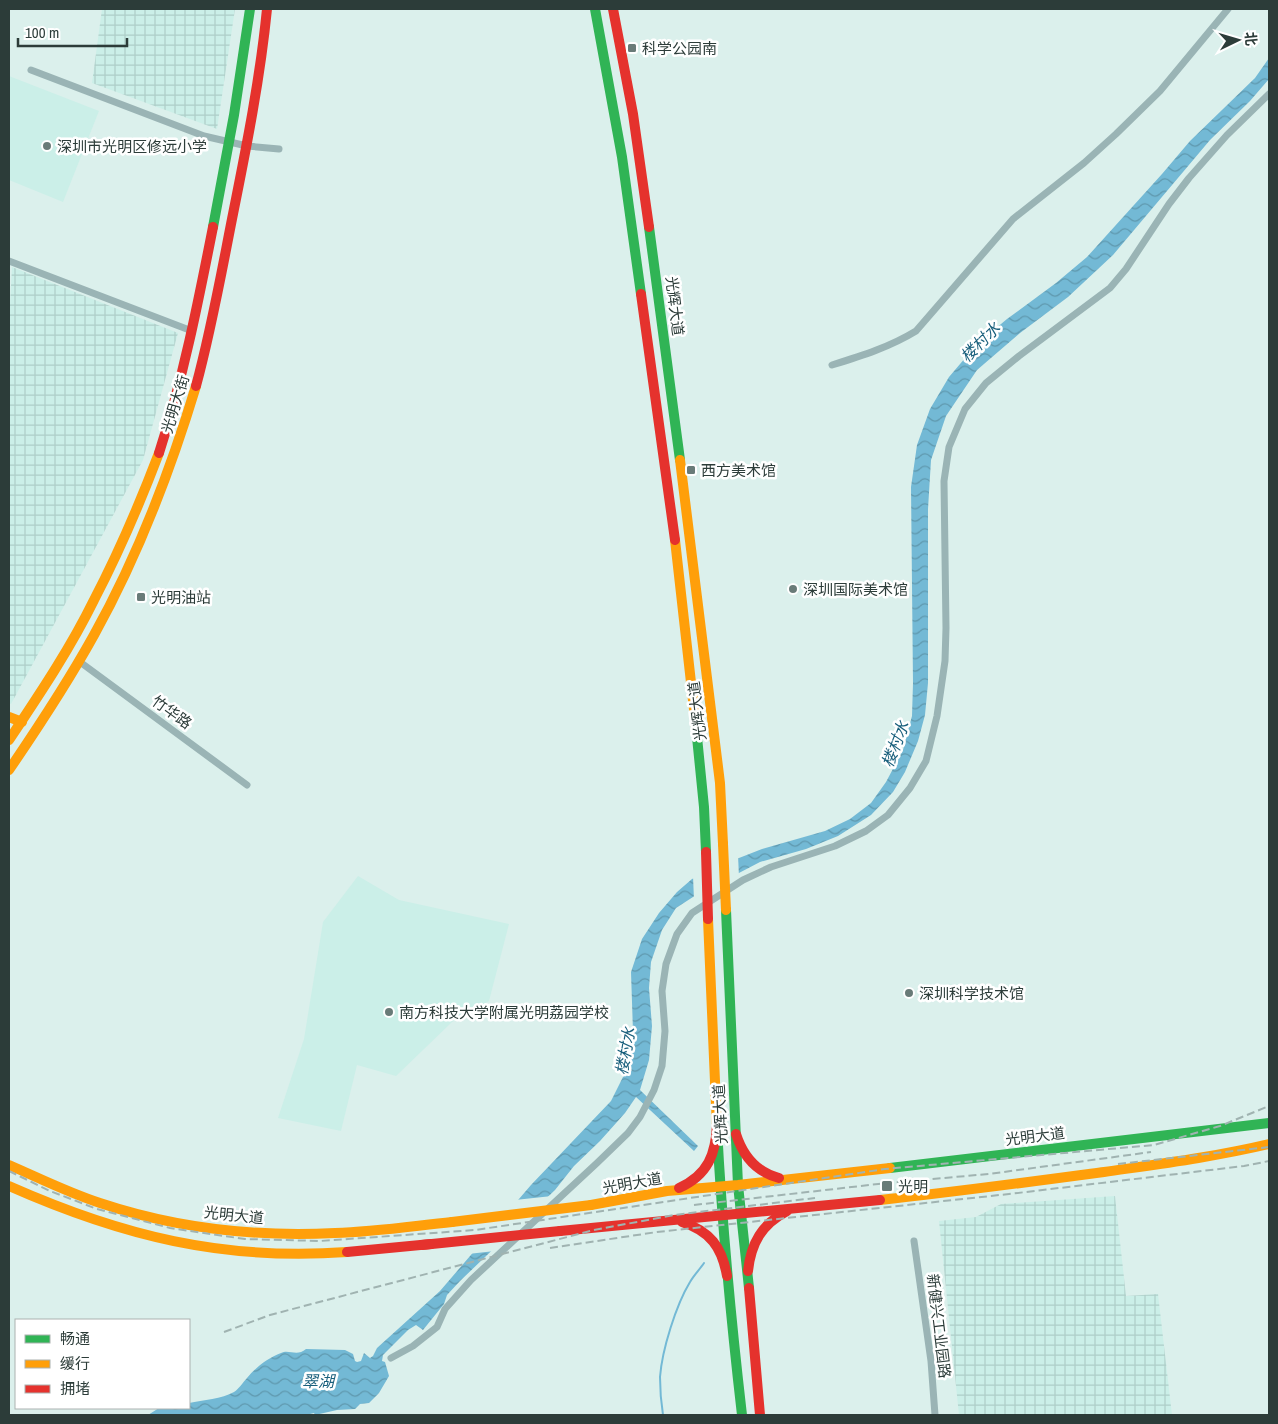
<svg xmlns="http://www.w3.org/2000/svg" width="1278" height="1424" font-family="'Archivo Narrow','Noto Sans SC',sans-serif">
<style>
.built{fill:#cbefe8}
.industrial{fill:url(#industrial-grid)}
.water{fill:url(#water-waves)}
.pier{fill:#dbf0ec}
.lines{fill:none;stroke-linecap:round;stroke-linejoin:round}
.stream{stroke:#73b9d5;stroke-width:2}
.street{stroke:#9ab4b5;stroke-width:7}
.fast{stroke:#30b455;stroke-width:10}
.slow{stroke:#ff9f0a;stroke-width:10}
.jam{stroke:#e5322d;stroke-width:10}
.rail{stroke:#a0b3b1;stroke-width:2;stroke-dasharray:8 4;stroke-linecap:butt}
.slow-bridge{stroke:#ff9f0a;stroke-width:10}
.jam-bridge{stroke:#e5322d;stroke-width:10}
.poi-dot{fill:#697b78;stroke:#fff;stroke-width:2}
.labels{text-anchor:middle;dominant-baseline:central;stroke-width:5;stroke-linejoin:round;paint-order:stroke}
.poi-label{font-size:15px;fill:#2c3c39;stroke:#fff;text-anchor:start}
.street-label{font-size:15px;fill:#2c3c39;stroke:#fff}
.water-label{font-size:16px;font-style:italic;fill:#195f7c;stroke:#fff}
</style>
<defs>
<pattern id="industrial-grid" width="8" height="8" patternUnits="userSpaceOnUse" patternTransform="scale(1.25)"><rect width="8" height="8" fill="#cbefe8"/><path d="M0 4h8M4 0v8" fill="none" stroke="#aecec8"/></pattern>
<pattern id="water-waves" width="16" height="10" patternUnits="userSpaceOnUse" patternTransform="scale(1.25)"><rect width="16" height="10" fill="#73b9d5"/><path d="M0 5q4-4 8 0t8 0" fill="none" stroke="#5f98ae"/></pattern>
</defs>
<rect width="100%" height="100%" fill="#dbf0ec"/>
<g class="built">
<polygon points="9,76 99,111 63,202 9,180"/>
<polygon points="358,876 399,900 509,924 489,1001 452,1022 396,1076 357,1065 341,1131 278,1118 304,1039 323,922"/>
</g>
<g class="industrial">
<polygon points="102,9 235,9 217,129 92,83"/>
<polygon points="12,267 178,333 143,460 11,704 9,703 9,324"/>
<polygon points="1115,1196 1126,1296 1158,1294 1172,1415 959,1415 939,1221 976,1217 1001,1204"/>
</g>
<path class="water" d="M1269,58V79L1250,101L1210,140L1113,255L1068,297L1020,333L977,370L946,416L931,460L928,509V683L925,715L918,741L905,772L893,792L871,815L838,836L806,849L760,862L693,897L676,908L662,930L651,962L649,988L652,1026L649,1060L640,1090L698,1146L694,1151L636,1097L625,1113L600,1141L574,1166L555,1190L460,1281L447,1295L444,1304L423,1330L416,1325L408,1330L383,1355L382,1361L385,1362L389,1376L379,1393L369,1403L360,1404L355,1409L337,1410L315,1415L314,1413L306,1415H148L159,1408H189V1403C203,1400 222,1399 234,1392C239,1389 243,1382 247,1378C256,1367 268,1358 281,1353C289,1349 297,1357 306,1349L345,1350L353,1354L355,1361L357,1362L361,1361L364,1353L370,1358L373,1356L377,1348L440,1291L531,1185L611,1101L625,1073L633,1032L631,972L642,939L659,913L677,892L692,879L739,858L762,849L825,831L850,819L871,803L886,782L903,750L912,716L913,683L911,487L917,445L930,409L949,377L977,344L1007,319L1056,283L1087,257L1162,174L1190,141L1255,78Z"/>
<g class="pier">
<polygon points="738,855 739,877 694,900 693,876"/>
<polygon points="552,1196 495,1251 468,1254 515,1200"/>
</g>
<g class="lines">
<path class="stream" d="M663,1415C661,1402 660,1390 660,1377C662,1350 676,1305 690,1282C694,1275 700,1269 704,1263"/>
<g class="street">
<polyline points="31,70 204,136 247,146 279,149"/>
<polyline points="9,261 192,331"/>
<path d="M832,365C861,356 890,347 916,331L1013,219L1084,163L1116,134L1160,91L1228,9"/>
<polyline points="80,662 247,785"/>
<polyline points="914,1241 931,1361 935,1415"/>
<polyline points="391,1358 413,1346 437,1327 445,1309 471,1280 597,1163 628,1133 640,1117 654,1090 662,1066 665,1031 662,991 666,964 677,934 692,913 743,880 771,867 835,846 866,831 888,815 910,788 926,761 937,716 945,661 946,628 944,481 949,447 965,409 986,383 1019,356 1110,288 1126,269 1169,204 1189,178 1227,135 1269,94"/>
</g>
<g class="fast">
<polyline points="595,9 622,157 641,294"/>
<polyline points="213,227 234,115 250,9"/>
<polyline points="649,227 680,460"/>
<polyline points="696,727 704,807 706,852"/>
<polyline points="726,910 738,1185 749,1288"/>
<path d="M717,1128C722,1224 731,1320 742,1415"/>
<polyline points="890,1168 1269,1123"/>
</g>
<g class="slow">
<polyline points="680,460 720,783 723,844"/>
<polyline points="675,540 696,727"/>
<polyline points="9,717 22,722"/>
<path d="M9,740C39,695 70,649 94,600C119,552 140,503 159,453"/>
<path d="M9,770C39,726 68,682 94,635C138,556 170,472 196,386"/>
<polyline points="708,919 717,1128"/>
<path d="M9,1165C39,1178 69,1193 100,1203C175,1228 256,1237 335,1233C374,1232 413,1226 452,1222"/>
<path d="M9,1186C122,1236 223,1261 347,1252"/>
<path d="M880,1200C955,1192 1029,1182 1104,1172C1159,1164 1214,1157 1269,1144"/>
<polyline points="591,1205 667,1191 738,1185 890,1168"/>
</g>
<g class="jam">
<polyline points="613,9 633,114 649,227"/>
<polyline points="641,294 675,540"/>
<path d="M196,386C211,331 221,275 232,219C246,149 260,80 267,9"/>
<path d="M159,453C183,379 198,303 213,227"/>
<path d="M736,1134C743,1156 756,1172 779,1178"/>
<path d="M679,1188C708,1175 716,1154 717,1124"/>
<path d="M682,1222C710,1231 722,1247 727,1276"/>
<polyline points="560,1231 880,1200"/>
<polyline points="347,1252 431,1244"/>
<path d="M748,1271C751,1243 762,1224 787,1211"/>
<polyline points="749,1288 760,1415"/>
</g>
<g class="rail">
<polyline points="1118,1164 1269,1147"/>
<polyline points="9,1171 50,1191 97,1209 170,1228 245,1239 320,1241 475,1230 885,1169 1154,1145 1220,1126 1269,1106"/>
<polyline points="694,1205 887,1183 989,1174 1151,1152"/>
<polyline points="550,1248 657,1232 1009,1194 1244,1166 1269,1161"/>
<polyline points="224,1332 270,1315 323,1301 594,1230 674,1215 815,1198"/>
</g>
<g class="slow-bridge">
<polyline points="723,844 726,910"/>
<polyline points="452,1222 591,1205"/>
</g>
<g class="jam-bridge">
<polyline points="706,852 708,919"/>
<polyline points="422,1245 560,1231"/>
</g>
</g>
<g class="poi-dot">
<rect x="627" y="43" width="10" height="10" rx="2.5"/>
<circle cx="47" cy="146" r="5"/>
<rect x="686" y="465" width="10" height="10" rx="2.5"/>
<circle cx="793" cy="589" r="5"/>
<rect x="136" y="592" width="10" height="10" rx="2.5"/>
<circle cx="909" cy="993" r="5"/>
<circle cx="389" cy="1012" r="5"/>
<rect x="881" y="1180" width="12" height="12" rx="2.5"/>
</g>
<g class="labels">
<g class="poi-label">
<text x="642" y="48">科学公园南</text>
<text x="57" y="146">深圳市光明区修远小学</text>
<text x="701" y="470">西方美术馆</text>
<text x="803" y="589">深圳国际美术馆</text>
<text x="151" y="597">光明油站</text>
<text x="919" y="993">深圳科学技术馆</text>
<text x="399" y="1012">南方科技大学附属光明荔园学校</text>
<text x="898" y="1186">光明</text>
</g>
<g class="street-label">
<text transform="translate(675 306) rotate(83)">光辉大道</text>
<text transform="translate(175 404) rotate(-73)">光明大街</text>
<text transform="translate(697 711) rotate(-97)">光辉大道</text>
<text transform="translate(172 712) rotate(36)">竹华路</text>
<text transform="translate(720 1114) rotate(-93)">光辉大道</text>
<text transform="translate(1035 1136) rotate(-7)">光明大道</text>
<text transform="translate(632 1183) rotate(-10)">光明大道</text>
<text transform="translate(234 1215) rotate(6)">光明大道</text>
<text transform="translate(939 1326) rotate(83)">新健兴工业园路</text>
</g>
<g class="water-label">
<text transform="translate(980 342) rotate(-45)">楼村水</text>
<text transform="translate(895 744) rotate(-69)">楼村水</text>
<text transform="translate(625 1051) rotate(-80)">楼村水</text>
<text x="318" y="1381">翠湖</text>
</g>
</g>
<rect width="1278" height="1424" fill="none" stroke="#2c3c39" stroke-width="20"/>
<rect x="15" y="1319" width="175" height="90" fill="#ffffff" stroke="#abb1b0"/>
<rect x="25" y="1335" width="25" height="8" fill="#30b455" stroke="#abb1b0"/>
<text x="60" y="1344" font-size="15" fill="#2c3c39">畅通</text>
<rect x="25" y="1360" width="25" height="8" fill="#ff9f0a" stroke="#abb1b0"/>
<text x="60" y="1369" font-size="15" fill="#2c3c39">缓行</text>
<rect x="25" y="1385" width="25" height="8" fill="#e5322d" stroke="#abb1b0"/>
<text x="60" y="1394" font-size="15" fill="#2c3c39">拥堵</text>
<g transform="translate(1238 40) rotate(85)" stroke="#ffffff" stroke-width="4" paint-order="stroke">
<path d="M0-4L9 19L0 12L-9 19Z" fill="#2c3c39"/>
<text y="-8" font-size="14" font-weight="bold" text-anchor="middle" fill="#2c3c39">北</text>
</g>
<path d="M18 38v8h109v-8" fill="none" stroke="#2c3c39" stroke-width="2.5"/>
<text x="25" y="38" font-size="15" fill="#2c3c39" stroke="#ffffff" stroke-width="4" paint-order="stroke">100 m</text>
</svg>
